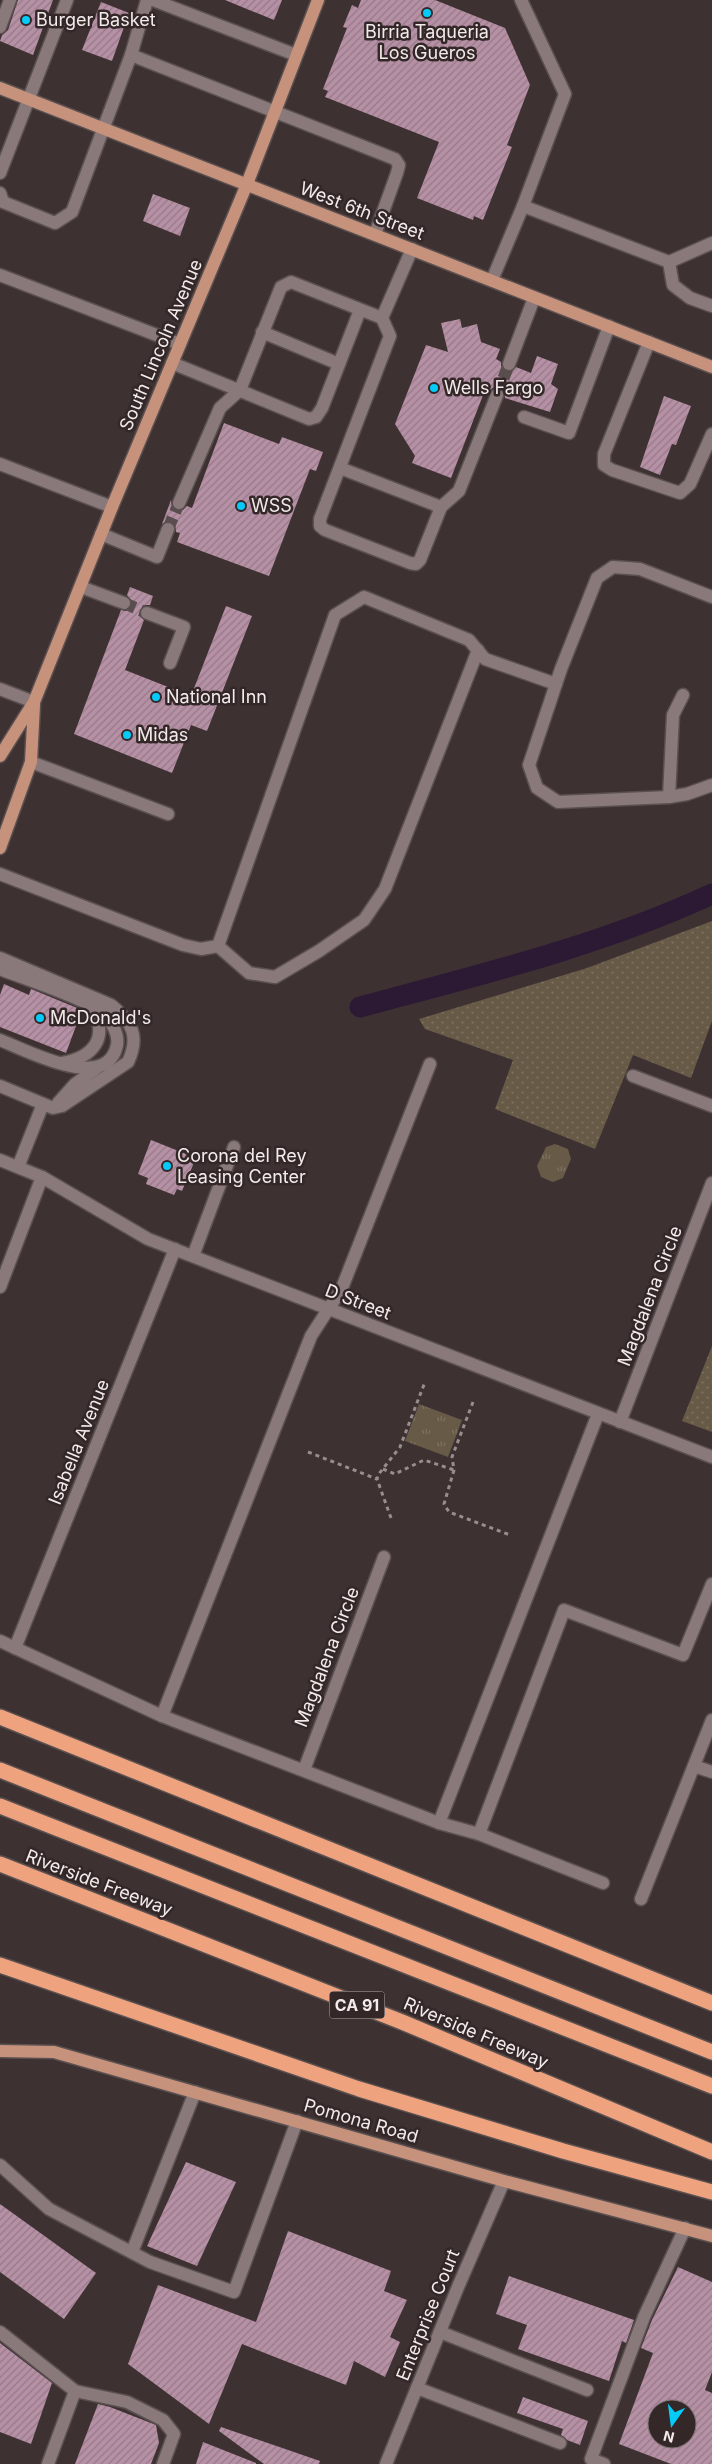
<svg xmlns="http://www.w3.org/2000/svg" width="712" height="2464" font-family="Inter,sans-serif">
<defs>
<pattern id="grass-dots" width="8" height="8" patternUnits="userSpaceOnUse" patternTransform="scale(1.25)"><rect width="8" height="8" fill="#675a47"/><path d="M2 2h.1M6 6h.1" fill="none" stroke="#7d7262" stroke-width="1.8" stroke-linecap="round"/></pattern>
<pattern id="park-tufts" width="24" height="20" patternUnits="userSpaceOnUse" patternTransform="scale(1.25)"><rect width="24" height="20" fill="#675a47"/><path d="M3 7l-1-3M5 7V3M7 7l1-3M15 17l-1-3M17 17v-4M19 17l1-3" fill="none" stroke="#7d7262"/></pattern>
<pattern id="building-hatch" width="6" height="6" patternUnits="userSpaceOnUse" patternTransform="scale(1.25)"><rect width="6" height="6" fill="#b690a5"/><path d="M-1 1l2-2M0 6l6-6M5 7l2-2" fill="none" stroke="#957a88"/></pattern>
</defs>
<rect width="100%" height="100%" fill="#3e3132"/>
<g fill="url(#grass-dots)">
<path d="M 712,921 L 712,1021 L 691,1078 L 633,1055 L 595,1149 L 495,1109 L 513,1060 L 425,1029 L 419,1019 L 587,968 Z"/>
<path d="M 712,1346 L 712,1432 L 682,1421 Z"/>
</g>
<g fill="url(#park-tufts)">
<path d="M 555,1144 L 568,1149 L 571,1159 L 563,1178 L 553,1182 L 541,1177 L 537,1166 L 546,1147 Z"/>
<path d="M 419,1404 L 462,1420 L 448,1457 L 405,1441 Z"/>
</g>
<g fill="none" stroke-linecap="round" stroke-linejoin="round">
<path stroke="#2c1a34" stroke-width="21" d="M 360,1007 C 479,975 600,946 712,894"/>
</g>
<g fill="url(#building-hatch)" fill-rule="evenodd">
<path d="M 18,0 L 53,0 L 33,55 L 0,41 L 2,35 L 8,30 Z"/>
<path d="M 225,0 L 282,0 L 274,20 Z"/>
<path d="M 361,0 L 435,0 L 505,28 L 530,85 L 507,145 L 512,147 L 483,220 L 474,216 L 473,220 L 417,198 L 439,142 L 325,97 L 328,91 L 323,89 L 347,28 L 343,27 L 352,5 L 358,8 Z"/>
<path d="M 101,2 L 129,13 L 112,61 L 82,50 Z"/>
<path d="M 153,194 L 190,208 L 180,236 L 143,221 Z"/>
<path d="M 460,319 L 462,328 L 477,324 L 481,342 L 500,349 L 496,359 L 501,362 L 501,366 L 506,371 L 511,372 L 516,367 L 531,373 L 537,356 L 558,364 L 551,384 L 558,389 L 550,412 L 505,398 L 504,390 L 500,387 L 492,388 L 490,392 L 485,390 L 451,478 L 412,463 L 415,456 L 395,424 L 426,345 L 448,352 L 441,323 Z"/>
<path d="M 664,396 L 691,406 L 676,445 L 672,444 L 660,475 L 640,467 Z"/>
<path d="M 224,423 L 279,444 L 282,437 L 323,452 L 316,471 L 310,469 L 269,576 L 177,542 L 180,533 L 176,532 L 175,524 L 167,521 L 162,524 L 171,500 L 172,507 L 176,511 L 183,510 L 187,506 L 192,508 Z"/>
<path d="M 130,587 L 153,596 L 150,605 L 145,605 L 140,610 L 139,615 L 144,620 L 125,670 L 191,696 L 226,606 L 252,616 L 207,731 L 191,725 L 172,773 L 74,734 L 121,610 L 126,611 L 131,606 L 132,601 L 127,595 Z"/>
<path d="M 4,984 L 29,995 L 31,989 L 82,1010 L 66,1053 L 0,1027 L 0,995 Z"/>
<path d="M 151,1140 L 196,1158 L 182,1191 L 177,1189 L 174,1195 L 146,1184 L 148,1178 L 138,1174 Z"/>
<path d="M 186,2162 L 236,2182 L 197,2266 L 147,2246 Z"/>
<path d="M 0,2204 L 96,2273 L 64,2319 L 0,2272 Z"/>
<path d="M 288,2231 L 391,2271 L 384,2291 L 407,2300 L 390,2337 L 400,2342 L 385,2377 L 354,2361 L 346,2385 L 242,2344 L 209,2424 L 128,2364 L 158,2285 L 256,2322 Z"/>
<path d="M 678,2267 L 712,2282 L 712,2372 L 705,2390 L 712,2393 L 712,2464 L 671,2464 L 619,2444 L 653,2353 L 641,2348 L 652,2320 ZM 657,2409 L 687,2409 L 687,2439 L 657,2439 Z"/>
<path d="M 509,2276 L 634,2320 L 626,2343 L 622,2341 L 609,2381 L 518,2349 L 527,2325 L 496,2314 Z"/>
<path d="M 0,2343 L 52,2383 L 31,2444 L 0,2432 Z"/>
<path d="M 523,2397 L 588,2421 L 580,2445 L 567,2440 L 561,2435 L 563,2429 L 517,2413 Z"/>
<path d="M 98,2404 L 110,2407 L 156,2425 L 159,2443 L 151,2464 L 75,2464 Z"/>
<path d="M 221,2427 L 320,2461 L 319,2464 L 264,2464 L 219,2431 Z"/>
<path d="M 203,2442 L 256,2463 L 256,2464 L 196,2464 Z"/>
</g>
<g fill="none" stroke-linecap="round" stroke-linejoin="round">
<g stroke="#594d4e" stroke-width="12" stroke-dasharray="12 6" stroke-linecap="butt">
<path d="M 497,395 L 509,364"/>
<path d="M 168,529 L 179,503"/>
<path d="M 124,603 L 147,613"/>
</g>
<defs>
<g id="minor">
<path d="M 153,0 L 296,55"/>
<path d="M 521,0 L 565,94 L 523,206"/>
<path d="M 0,27 L 10,0"/>
<path d="M 131,55 L 395,159 L 399,165 L 397,173 L 375,234"/>
<path d="M 0,173 L 67,0"/>
<path d="M 0,193 L 3,202 L 55,223 L 72,212 L 131,55 L 147,0"/>
<path d="M 669,262 L 673,285 L 690,298 L 712,306"/>
<path d="M 0,275 L 180,344"/>
<path d="M 492,280 L 523,206 L 669,262 L 712,243"/>
<path d="M 382,318 L 412,249"/>
<path d="M 262,332 L 339,364"/>
<path d="M 649,342 L 604,454 L 604,465 L 612,470 L 680,493 L 690,484 L 712,434"/>
<path d="M 172,363 L 309,419 L 316,417 L 322,408 L 360,310"/>
<path d="M 509,364 L 534,298"/>
<path d="M 524,417 L 569,433 L 609,326"/>
<path d="M 0,464 L 112,507"/>
<path d="M 340,468 L 441,507"/>
<path d="M 179,503 L 220,408 L 240,390 L 281,287 L 291,282 L 382,318 L 390,336 L 320,519 L 320,526 L 325,530 L 410,563 L 416,564 L 420,560 L 441,507 L 459,491 L 497,395"/>
<path d="M 101,534 L 157,557 L 168,529"/>
<path d="M 81,587 L 124,603"/>
<path d="M 712,597 L 640,569 L 613,567 L 597,578 L 561,669 L 529,765 L 537,788 L 558,802 L 669,797 L 687,794 L 712,785"/>
<path d="M 147,613 L 184,627 L 170,663"/>
<path d="M 0,689 L 34,702"/>
<path d="M 31,762 L 168,814"/>
<path d="M 669,797 L 673,715 L 683,695"/>
<path d="M 0,874 L 183,945 L 201,949 L 218,946 L 335,615 L 364,597 L 469,640 L 485,659 L 556,684"/>
<path d="M 218,946 L 249,973 L 275,977 L 319,951 L 364,920 L 385,889 L 478,650"/>
<path d="M 0,958 L 111,1005 C 132,1022 140,1036 128,1062 L 62,1106 L 53,1108 L 0,1086"/>
<path d="M 0,969 C 25,979 88,999 105,1015 C 112,1022 119,1035 117,1045 C 107,1094 26,1050 0,1040"/>
<path d="M 62,1063 C 94,1057 110,1037 91,1007"/>
<path d="M 633,1076 L 712,1106"/>
<path d="M 58,1103 L 75,1084 L 97,1068"/>
<path d="M 0,1160 L 42,1177 L 148,1239 L 712,1457"/>
<path d="M 18,1167 L 43,1104"/>
<path d="M 193,1256 L 234,1147"/>
<path d="M 0,1287 L 42,1177"/>
<path d="M 620,1422 L 712,1183"/>
<path d="M 0,1641 L 162,1716 L 439,1823 L 479,1834 L 603,1883"/>
<path d="M 15,1648 L 175,1249"/>
<path d="M 162,1716 L 311,1336 L 342,1288 L 430,1064"/>
<path d="M 694,1766 L 712,1772"/>
<path d="M 304,1770 L 384,1557"/>
<path d="M 439,1823 L 598,1414"/>
<path d="M 479,1834 L 564,1610 L 683,1655 L 712,1584"/>
<path d="M 641,1899 L 712,1720"/>
<path d="M 0,2165 L 49,2209 L 150,2262 L 234,2292 L 297,2121"/>
<path d="M 132,2252 L 195,2092"/>
<path d="M 0,2332 L 75,2391 L 127,2402 L 163,2420 L 174,2434 L 163,2464"/>
<path d="M 440,2332 L 587,2390"/>
<path d="M 417,2388 L 560,2443"/>
<path d="M 48,2464 L 75,2391"/>
<path d="M 386,2464 L 458,2287 L 504,2181"/>
<path d="M 604,2464 L 591,2459 L 644,2317 L 685,2228"/>
</g>
<g id="major">
<path d="M 0,88 L 712,367"/>
<path d="M 0,756 L 34,702 L 112,507 L 247,184 L 318,0"/>
<path d="M 0,848 L 31,762 L 34,705"/>
<path d="M 0,2051 L 54,2052 L 504,2181 L 712,2236"/>
</g>
<g id="highway">
<path d="M 0,1717 L 712,2003"/>
<path d="M 0,1770 L 712,2052"/>
<path d="M 0,1806 L 712,2086"/>
<path d="M 0,1864 L 402,2022 L 712,2152"/>
<path d="M 0,1965 L 359,2089 L 563,2151 L 712,2192"/>
</g>
</defs>
<use href="#minor" stroke="#5b5050" stroke-width="15"/>
<use href="#major" stroke="#5b5050" stroke-width="15"/>
<use href="#highway" stroke="#5b5050" stroke-width="18"/>
<g stroke="#988e8e" stroke-width="3" stroke-dasharray="4 4" stroke-linecap="butt">
<path d="M 473,1402 L 452,1457 L 454,1470 L 444,1504 L 449,1512 L 510,1535"/>
<path d="M 308,1452 L 377,1479"/>
<path d="M 383,1469 L 395,1474 L 424,1460 L 454,1470"/>
<path d="M 391,1518 L 377,1479 L 378,1475 L 400,1447 L 425,1382"/>
</g>
<use href="#minor" stroke="#89797a" stroke-width="12"/>
<use href="#major" stroke="#c6927c" stroke-width="12"/>
<use href="#highway" stroke="#efa27e" stroke-width="15"/>
</g>
<g fill="#06cbf9" stroke="#342728" stroke-width="2">
<circle cx="427" cy="13" r="5"/>
<circle cx="26" cy="20" r="5"/>
<circle cx="434" cy="388" r="5"/>
<circle cx="241" cy="506" r="5"/>
<circle cx="156" cy="697" r="5"/>
<circle cx="127" cy="735" r="5"/>
<circle cx="40" cy="1018" r="5"/>
<circle cx="167" cy="1166" r="5"/>
</g>
<g text-anchor="middle" stroke-width="5" stroke-linejoin="round" paint-order="stroke">
<rect fill="#342728" stroke="#bab0b0" stroke-width="1" x="329.5" y="1991.5" width="55" height="27" rx="4"/>
<g font-size="16" font-weight="bold" fill="#f3ebeb">
<text x="357" y="2011">CA 91</text>
</g>
<g font-size="18" fill="#f3ebeb" stroke="#342728" text-anchor="start">
<text x="36" y="26">Burger Basket</text>
<text x="427" y="38" text-anchor="middle">Birria Taqueria<tspan x="427" dy="21">Los Gueros</tspan></text>
<text x="444" y="394">Wells Fargo</text>
<text x="251" y="512">WSS</text>
<text x="166" y="703">National Inn</text>
<text x="137" y="741">Midas</text>
<text x="50" y="1024">McDonald's</text>
<text x="177" y="1162">Corona del Rey<tspan x="177" dy="21">Leasing Center</tspan></text>
</g>
<g font-size="18" fill="#f3ebeb" stroke="#342728">
<text transform="translate(362 211) rotate(21)" y="6">West 6th Street</text>
<text transform="translate(161 345) rotate(-67)" y="6">South Lincoln Avenue</text>
<text transform="translate(650 1296) rotate(-69)" y="6">Magdalena Circle</text>
<text transform="translate(358 1302) rotate(21)" y="6">D Street</text>
<text transform="translate(79 1442) rotate(-68)" y="6">Isabella Avenue</text>
<text transform="translate(327 1657) rotate(-69)" y="6">Magdalena Circle</text>
<text transform="translate(99 1883) rotate(21)" y="6">Riverside Freeway</text>
<text transform="translate(476 2033) rotate(23)" y="6">Riverside Freeway</text>
<text transform="translate(361 2121) rotate(16)" y="6">Pomona Road</text>
<text transform="translate(428 2315) rotate(-68)" y="6">Enterprise Court</text>
</g>
</g>
<g transform="translate(672 2424) rotate(194)"><circle r="24" fill="#342728" stroke="#807576"/>
<path d="M0-4L9 19L0 12L-9 19Z" fill="#06cbf9"/>
<text y="-8" font-size="14" font-weight="bold" text-anchor="middle" fill="#f3ebeb">N</text>
</g>
</svg>
